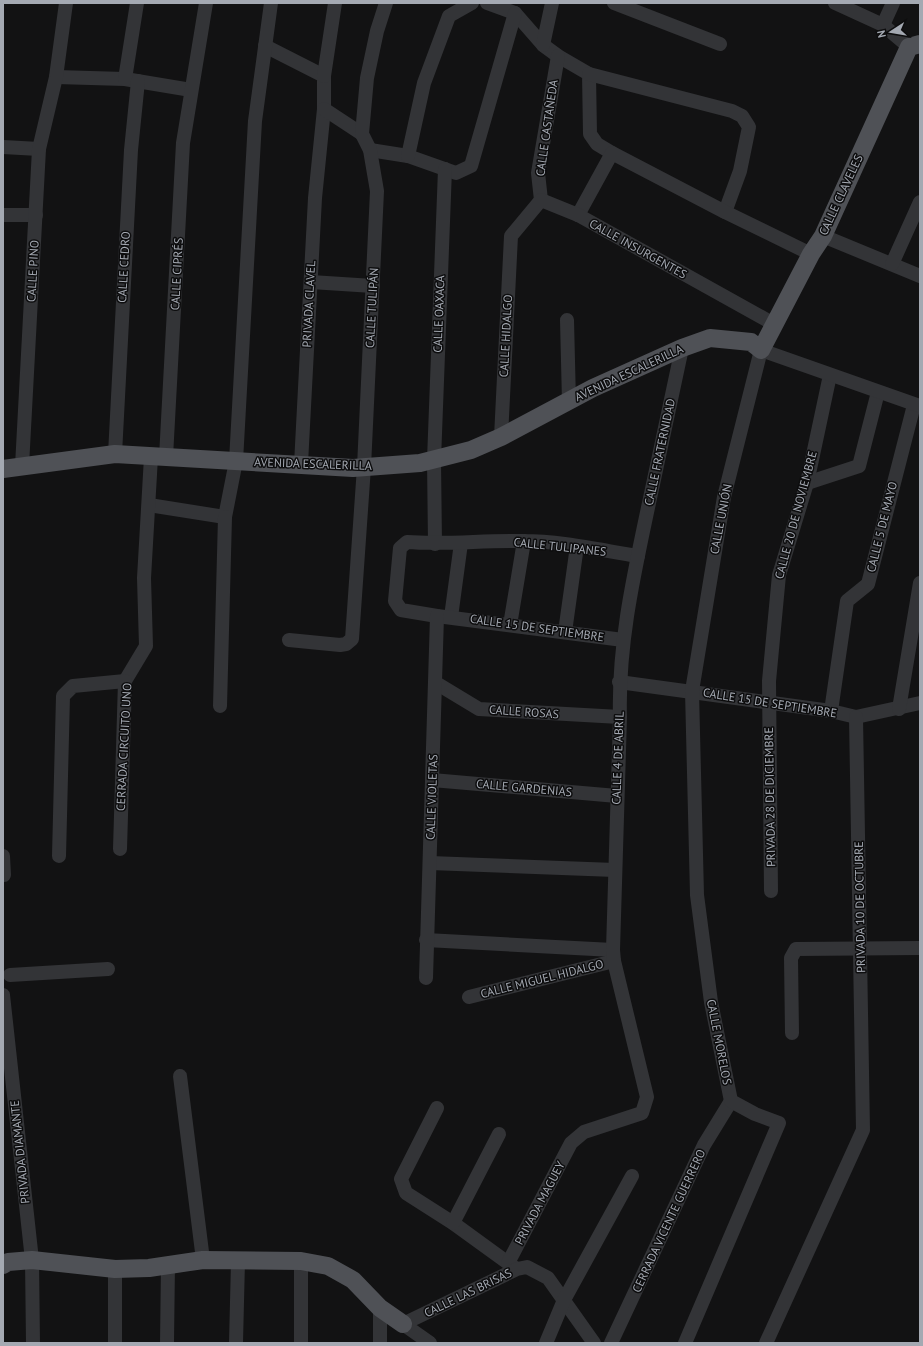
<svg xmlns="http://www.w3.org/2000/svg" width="923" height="1346" font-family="'PT Sans',sans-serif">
<rect width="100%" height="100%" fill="#121213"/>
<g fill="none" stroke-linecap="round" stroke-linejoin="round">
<g stroke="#333437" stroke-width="14">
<path d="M 487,3 L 515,13 L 543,45 L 558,56 L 589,74 L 590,134 L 597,144 L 612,153"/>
<path d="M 614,3 L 720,44"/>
<path d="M 835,3 L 883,25 L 909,47"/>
<path d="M 883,25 L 893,3"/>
<path d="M 543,45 L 552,3"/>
<path d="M 265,46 L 324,76 L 324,109 L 315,198 L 301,464"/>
<path d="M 589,74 L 732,111 L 742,116 L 749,127 L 740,171 L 725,212"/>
<path d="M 324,76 L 335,3"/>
<path d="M 56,77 L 125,79 L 191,90"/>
<path d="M 125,79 L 137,3"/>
<path d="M 324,109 L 362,134"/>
<path d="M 3,147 L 39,149"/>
<path d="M 370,150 L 408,156 L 456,173 L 471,166 L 515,13"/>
<path d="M 408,156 L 424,83 L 449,16 L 472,3"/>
<path d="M 541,200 L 538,173 L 558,56"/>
<path d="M 3,215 L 36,215"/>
<path d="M 578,215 L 612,153 L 725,212 L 811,254"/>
<path d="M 823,236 L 920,276"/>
<path d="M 892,264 L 920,202"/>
<path d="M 311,282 L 373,286"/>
<path d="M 567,320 L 569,402"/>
<path d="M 501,437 L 511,236 L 541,200 L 578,215 L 774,324"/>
<path d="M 115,454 L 131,150 L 138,81"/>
<path d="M 166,457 L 183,143 L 206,3"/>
<path d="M 22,466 L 39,149 L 56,77 L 66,3"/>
<path d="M 807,483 L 859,466 L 878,392"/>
<path d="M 149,505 L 225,517 L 236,461 L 255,121 L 271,3"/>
<path d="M 435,544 L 434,460 L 445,169"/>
<path d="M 451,617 L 461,543"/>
<path d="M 510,625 L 524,541"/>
<path d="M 565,632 L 577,546"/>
<path d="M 289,640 L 340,645 L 346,644 L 352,639 L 364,467 L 377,191 L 370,150 L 362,134 L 367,78 L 377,31 L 386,3"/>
<path d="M 623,640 L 437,616 L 401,610 L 395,601 L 400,548 L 407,542 C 446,545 484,540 523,541 C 561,541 600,550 638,556"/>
<path d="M 619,682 L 831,711 L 856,717 L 920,703"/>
<path d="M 436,683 L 479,709 L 620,717"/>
<path d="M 220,706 L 225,517"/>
<path d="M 899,709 L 920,583"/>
<path d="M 831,711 L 847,601 L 868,584 L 914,405"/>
<path d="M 432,780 L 617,796"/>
<path d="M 120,849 L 125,681 L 146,646 L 144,578 L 151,457"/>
<path d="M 3,856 L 4,875"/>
<path d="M 59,856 L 63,696 L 73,686 L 125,681"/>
<path d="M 430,863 L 615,870"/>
<path d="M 771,891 L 769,681 L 779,575 L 807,483 L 830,375"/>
<path d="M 426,940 L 613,950"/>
<path d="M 10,975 L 108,969"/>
<path d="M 426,978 L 437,616"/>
<path d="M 3,995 L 32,1260 L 33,1343"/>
<path d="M 469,997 L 614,961"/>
<path d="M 792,1033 L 791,958 L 796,949 L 920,948"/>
<path d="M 180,1076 L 203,1260"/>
<path d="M 437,1108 L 401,1179 L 406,1193 L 453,1223 L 515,1268"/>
<path d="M 453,1223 L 499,1134"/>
<path d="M 508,1263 L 571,1143 L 584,1132 L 642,1113 L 647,1097 L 614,961 L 613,950 L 620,717 C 618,649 632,583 646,517 C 658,460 670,404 682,348"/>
<path d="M 115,1343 L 115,1269"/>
<path d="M 167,1343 L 168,1264"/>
<path d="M 236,1343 L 238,1261"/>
<path d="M 301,1343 L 301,1261"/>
<path d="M 380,1343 L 380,1308"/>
<path d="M 430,1343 L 403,1324 L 517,1269 L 527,1267 L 548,1278 L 594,1343"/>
<path d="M 546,1343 L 564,1300 L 632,1176"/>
<path d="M 611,1343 L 704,1145 L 731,1101"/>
<path d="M 685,1343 L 779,1123 L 755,1114 L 731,1101 L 711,1002 L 697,895 L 692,691 L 724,497 L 761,350 L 920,406"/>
<path d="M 766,1343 L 863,1130 L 856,717"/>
</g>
<g stroke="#4f5156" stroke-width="18">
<path d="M 3,469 L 115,454 L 353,468 L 420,463 L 471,450 L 501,437 L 593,388 L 682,348 L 710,338 L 751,342 L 761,350 L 811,254 L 823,236 L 909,47 L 920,44"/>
<path d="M 3,1265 L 8,1262 L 32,1260 L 115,1269 L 149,1268 L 203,1260 L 301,1261 L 328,1266 L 353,1280 L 380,1308 L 403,1324"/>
</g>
</g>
<g text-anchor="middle" stroke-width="3" stroke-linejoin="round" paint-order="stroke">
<g font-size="12" fill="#a4a9b2" stroke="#0d0d0e">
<text transform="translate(547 128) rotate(-82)" y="4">CALLE CASTAÑEDA</text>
<text transform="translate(841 195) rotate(-65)" y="4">CALLE CLAVELES</text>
<text transform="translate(638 249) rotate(29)" y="4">CALLE INSURGENTES</text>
<text transform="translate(124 267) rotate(-87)" y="4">CALLE CEDRO</text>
<text transform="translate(33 271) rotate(-87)" y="4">CALLE PINO</text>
<text transform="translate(177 274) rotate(-87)" y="4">CALLE CIPRÉS</text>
<text transform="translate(309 304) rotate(-87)" y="4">PRIVADA CLAVEL</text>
<text transform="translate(372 308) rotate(-87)" y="4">CALLE TULIPÁN</text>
<text transform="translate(439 314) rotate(-88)" y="4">CALLE OAXACA</text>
<text transform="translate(506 336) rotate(-87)" y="4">CALLE HIDALGO</text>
<text transform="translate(629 373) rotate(-25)" y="4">AVENIDA ESCALERILLA</text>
<text transform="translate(660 452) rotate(-78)" y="4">CALLE FRATERNIDAD</text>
<text transform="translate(313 464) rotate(2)" y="4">AVENIDA ESCALERILLA</text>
<text transform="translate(796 515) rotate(-75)" y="4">CALLE 20 DE NOVIEMBRE</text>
<text transform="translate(721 519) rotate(-79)" y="4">CALLE UNIÓN</text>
<text transform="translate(882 527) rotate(-76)" y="4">CALLE 5 DE MAYO</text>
<text transform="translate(560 547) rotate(6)" y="4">CALLE TULIPANES</text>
<text transform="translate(537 628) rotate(8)" y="4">CALLE 15 DE SEPTIEMBRE</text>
<text transform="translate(770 703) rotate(9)" y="4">CALLE 15 DE SEPTIEMBRE</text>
<text transform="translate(524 712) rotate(4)" y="4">CALLE ROSAS</text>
<text transform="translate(124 747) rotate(-87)" y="4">CERRADA CIRCUITO UNO</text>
<text transform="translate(618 758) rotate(-88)" y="4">CALLE 4 DE ABRIL</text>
<text transform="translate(524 788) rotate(5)" y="4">CALLE GARDENIAS</text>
<text transform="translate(432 797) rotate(-88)" y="4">CALLE VIOLETAS</text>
<text transform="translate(770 797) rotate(-91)" y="4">PRIVADA 28 DE DICIEMBRE</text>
<text transform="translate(860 907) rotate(-91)" y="4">PRIVADA 10 DE OCTUBRE</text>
<text transform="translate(542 979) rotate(-14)" y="4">CALLE MIGUEL HIDALGO</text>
<text transform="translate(719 1042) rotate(79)" y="4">CALLE MORELOS</text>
<text transform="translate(20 1152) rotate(-96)" y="4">PRIVADA DIAMANTE</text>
<text transform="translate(540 1203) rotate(-62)" y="4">PRIVADA MAGUEY</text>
<text transform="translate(669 1221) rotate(-65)" y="4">CERRADA VICENTE GUERRERO</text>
<text transform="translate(468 1293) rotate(-26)" y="4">CALLE LAS BRISAS</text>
</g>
</g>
<rect width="923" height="1346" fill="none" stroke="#a4a9b2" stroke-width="8"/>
<g transform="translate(891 32) rotate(258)" stroke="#0d0d0e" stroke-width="3" paint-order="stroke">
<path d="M0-3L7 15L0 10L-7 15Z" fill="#a4a9b2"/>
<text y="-6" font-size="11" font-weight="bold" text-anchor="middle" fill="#a4a9b2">N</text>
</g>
</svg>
